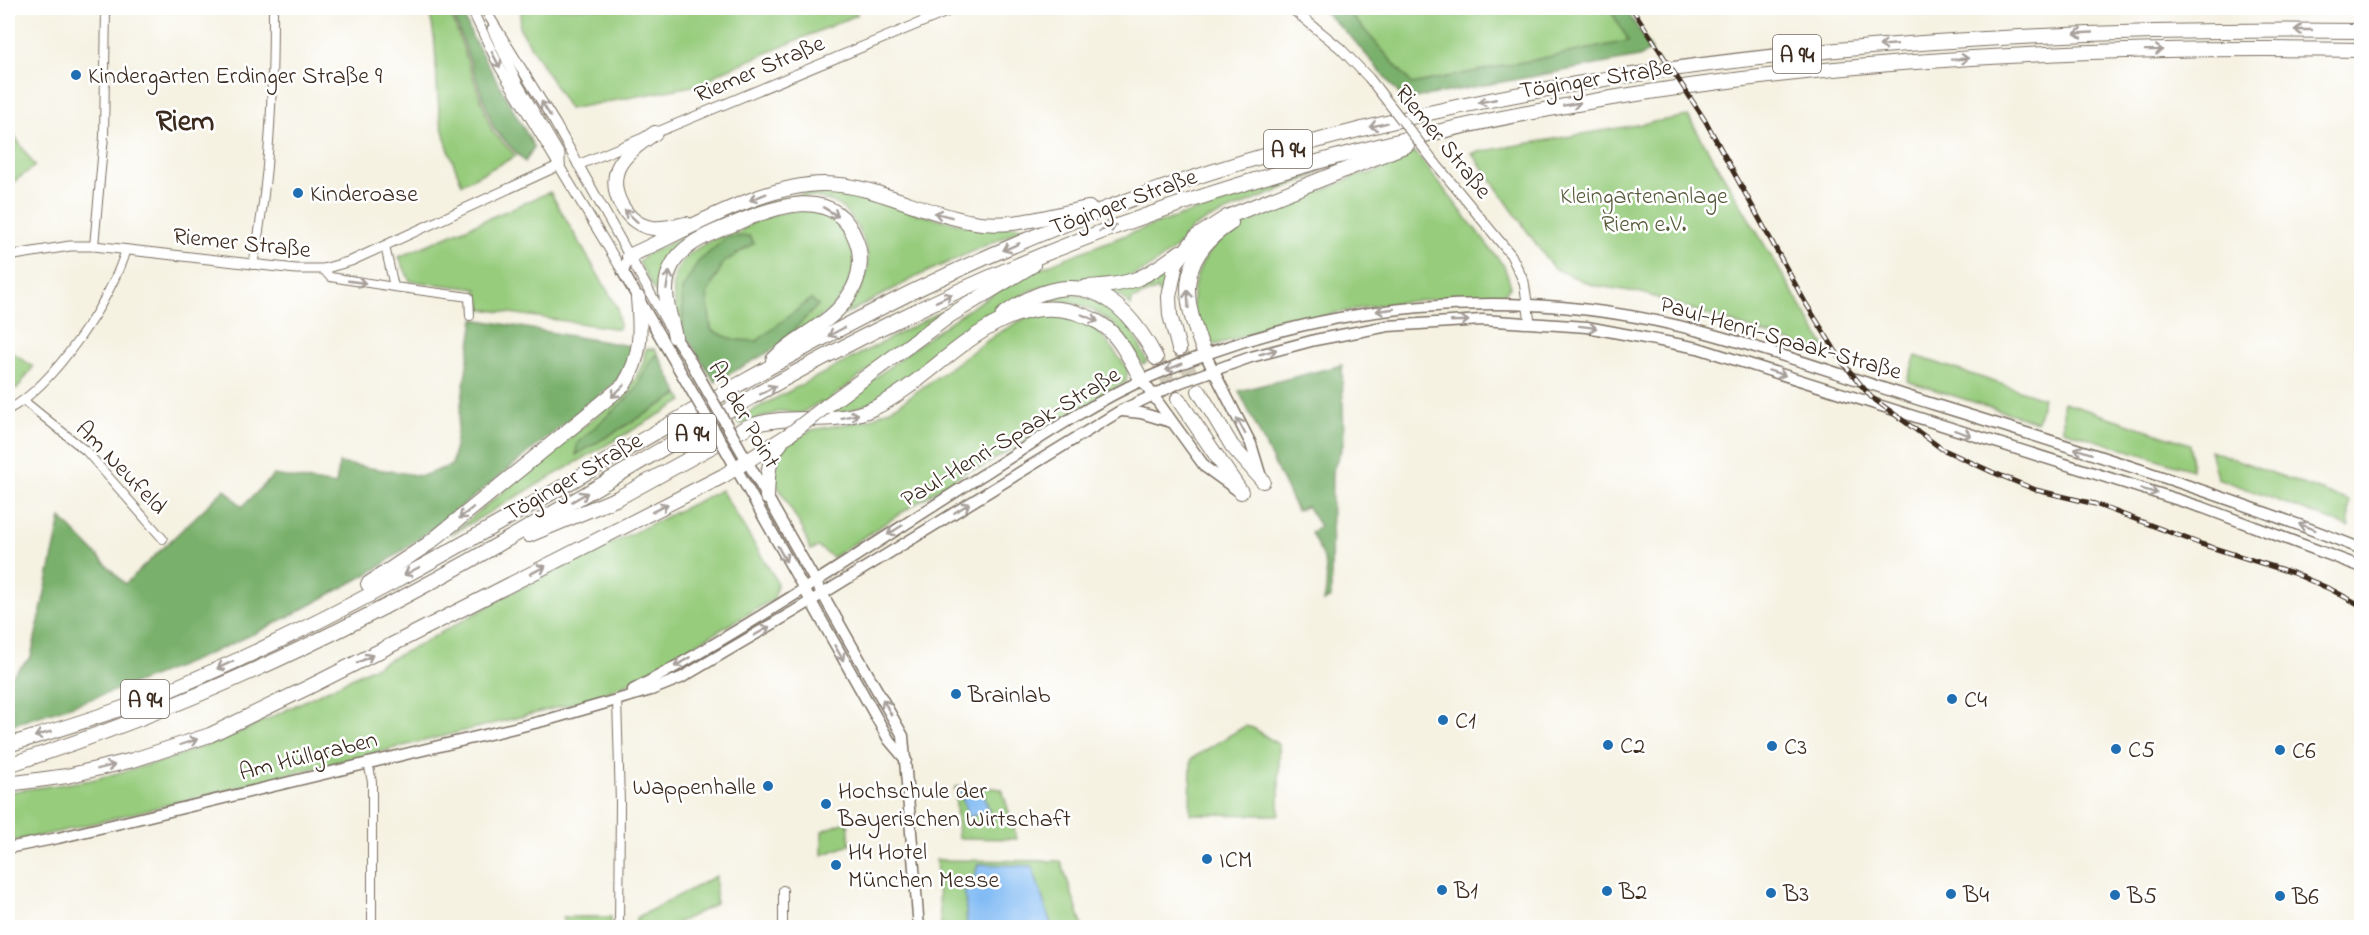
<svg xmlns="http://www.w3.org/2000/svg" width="2369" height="935" font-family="'Indie Flower',sans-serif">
<rect width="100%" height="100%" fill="#fff"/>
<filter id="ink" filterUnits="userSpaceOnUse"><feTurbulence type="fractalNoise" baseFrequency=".0167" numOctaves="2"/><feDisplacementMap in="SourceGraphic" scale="12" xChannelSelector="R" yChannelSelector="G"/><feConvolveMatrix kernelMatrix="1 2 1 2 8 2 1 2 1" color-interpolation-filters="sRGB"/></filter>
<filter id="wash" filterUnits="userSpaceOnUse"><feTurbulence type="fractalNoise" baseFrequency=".008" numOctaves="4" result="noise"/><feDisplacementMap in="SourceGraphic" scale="24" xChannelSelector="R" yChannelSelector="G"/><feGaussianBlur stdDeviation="1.35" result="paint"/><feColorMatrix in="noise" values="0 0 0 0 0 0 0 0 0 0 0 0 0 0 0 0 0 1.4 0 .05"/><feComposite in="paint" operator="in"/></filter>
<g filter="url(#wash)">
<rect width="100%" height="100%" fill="#f5f2e2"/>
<g fill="#97cc7d" stroke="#697b4e" stroke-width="1.5">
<path d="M 428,8 L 449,8 L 492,131 L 516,156 L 462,184 C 452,160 442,135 439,109 C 435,75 438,40 428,8 Z"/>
<path d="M 522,8 L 856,8 L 857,15 L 719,73 L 703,84 L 569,109 L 519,27 Z"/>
<path d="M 1345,8 L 1609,8 L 1630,41 L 1412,84 Z"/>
<path d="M 8,113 L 11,131 L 35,166 L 8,186 Z"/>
<path d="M 1688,116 L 1830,355 L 1642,293 L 1592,285 L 1553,268 L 1472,153 Z"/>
<path d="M 1415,152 L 1504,266 L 1511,286 L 1503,295 L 1489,298 C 1395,295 1304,318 1215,345 C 1175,314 1195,255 1230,231 L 1356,176 L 1376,172 Z"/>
<path d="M 1323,172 L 1205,221 L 1191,229 L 1177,247 L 1146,270 L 1126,278 L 1061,281 L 1030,291 L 1012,301 L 877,401 L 845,412 L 832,411 C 890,367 947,319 1010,284 C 1040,267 1071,256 1102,244 C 1174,216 1248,194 1323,172 Z"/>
<path d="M 833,190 L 870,197 L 918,214 L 961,224 L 1027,227 L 920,275 L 842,316 C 853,303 863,288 867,271 C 873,248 852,208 830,201 C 817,196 801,196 788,198 L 680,246 L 662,305 L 639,262 L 645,255 C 706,228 766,194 833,190 Z"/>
<path d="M 550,192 L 618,309 L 619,329 L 475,308 L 477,289 L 410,281 L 399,257 Z"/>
<path d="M 810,208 C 833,218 851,229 854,257 C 858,300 807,328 776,348 L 818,305 L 811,300 L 757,341 L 734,340 L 711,330 L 707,294 L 724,262 L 754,243 L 749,236 L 682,290 L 683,331 C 670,292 664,264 707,243 C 717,238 725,233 738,233 C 757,216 785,211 810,208 Z"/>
<path d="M 1170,266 L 1163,288 L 1163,300 L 1157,289 L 1132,300 L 1131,306 L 1120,296 L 1107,290 Z"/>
<path d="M 1066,293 C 1112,301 1130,318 1147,362 L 1142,364 C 1126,332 1101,308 1065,301 C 1054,300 1042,304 1032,301 Z"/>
<path d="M 963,300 L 823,404 L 820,402 L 800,414 L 782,411 L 739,425 L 736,419 Z"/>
<path d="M 1061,314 L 1095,327 L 1128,369 L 1126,382 L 980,468 L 968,470 L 833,557 L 818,547 L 810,550 L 803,530 L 777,485 L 775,473 L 779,454 L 786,444 L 811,430 L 868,420 L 898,405 L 997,334 L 1029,316 Z"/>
<path d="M 645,349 L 655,349 L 658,354 L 651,360 L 635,391 L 578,443 L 577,454 L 679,394 L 683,401 L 450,535 L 609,406 L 635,380 L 644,361 Z"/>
<path d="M 9,350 L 33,367 L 17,389 L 8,384 Z"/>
<path d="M 1916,356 L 2043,398 L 2037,422 L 1907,381 Z"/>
<path d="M 2063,402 L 2190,444 L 2192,470 L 2063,430 Z"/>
<path d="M 2210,450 L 2349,501 L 2349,527 L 2217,478 Z"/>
<path d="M 721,490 L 775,578 L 777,584 L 774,599 L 627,684 L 590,699 L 536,713 L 58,832 L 8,842 L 8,792 L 91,780 L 167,760 L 243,731 L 419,645 L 526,585 Z"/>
<path d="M 1245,726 L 1253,728 L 1279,745 L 1279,815 L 1190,814 L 1191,759 Z"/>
<path d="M 955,787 L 958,787 L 969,817 L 989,810 L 981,787 L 1002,789 L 1017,839 L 958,838 Z"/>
<path d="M 848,821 L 850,845 L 822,855 L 822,831 Z"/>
<path d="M 936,860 L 1061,861 L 1083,927 L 941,927 Z"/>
<path d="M 716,876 L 716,904 L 669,927 L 636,927 L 636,918 Z"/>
<rect x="563" y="917" width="48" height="10"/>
</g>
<g fill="#79b06c" stroke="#5a6d45" stroke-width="1.5">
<path d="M 451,8 L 461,8 L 472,36 L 534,147 L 525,162 L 494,129 Z"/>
<path d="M 1320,8 L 1345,8 L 1412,84 L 1629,41 L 1609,8 L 1625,8 L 1652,50 L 1639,57 L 1404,100 L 1352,38 Z"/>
<path d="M 749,236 L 754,243 L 724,262 L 707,294 L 711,330 L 734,340 L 757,341 L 811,299 L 818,305 L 776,348 L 715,382 L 683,331 L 682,290 L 698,262 L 727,237 Z"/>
<path d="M 474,319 L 636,347 L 629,363 L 615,383 C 538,444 463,509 382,565 C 365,576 345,586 327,596 C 226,653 118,692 8,726 L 8,679 L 31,657 L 61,518 L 125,584 L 225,489 L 242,507 L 274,475 L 336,485 L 339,463 L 422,476 L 452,465 Z"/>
<path d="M 658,354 L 679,394 L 576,455 L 577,443 L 635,391 L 651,360 Z"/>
<path d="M 1342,365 L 1344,442 L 1332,473 L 1331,597 L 1324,602 C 1330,570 1326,561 1311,533 L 1320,526 L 1307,506 L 1297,511 L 1239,391 Z"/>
</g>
<g fill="#83bcf4" stroke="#5f7389" stroke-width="1.5">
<path d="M 958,787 L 981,787 L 989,811 L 969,817 Z"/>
<path d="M 978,864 L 1032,866 L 1052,927 L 967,927 L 964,880 L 974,879 Z"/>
</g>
</g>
<g filter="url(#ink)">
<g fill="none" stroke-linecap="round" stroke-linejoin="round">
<g stroke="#d0cabb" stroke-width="14" stroke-dasharray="14 7" stroke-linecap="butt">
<path d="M 1179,349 L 1199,391"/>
<path d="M 1156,358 L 1178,399"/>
</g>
<defs>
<g id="minor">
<path d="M 94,246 L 104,136 L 106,8"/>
<path d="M 385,246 L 394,287 L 469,297 L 470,316"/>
<path d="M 253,265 C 270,179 273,95 273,8"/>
<path d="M 323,269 L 330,277 L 394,287"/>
<path d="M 24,401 L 86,451 L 163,539"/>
<path d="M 8,410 C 54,385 112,299 126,249"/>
<path d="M 617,699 L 620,803 L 619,928"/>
<path d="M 368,762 L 372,782 L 372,928"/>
<path d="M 783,928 L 783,890"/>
</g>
<g id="tertiary">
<path d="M 471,8 L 499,66 L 623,272"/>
<path d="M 484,8 L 555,123 L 668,325"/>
<path d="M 1291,8 L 1340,48 L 1369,78"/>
<path d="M 492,29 L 518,84 L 560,155 L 560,165"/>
<path d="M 1436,164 L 1511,255 L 1524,282 L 1530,322"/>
<path d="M 578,165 L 956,8"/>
<path d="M 8,256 L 70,246 L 94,246 L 296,269 L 323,269 L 351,261 L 560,165"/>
</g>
<g id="secondary">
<path d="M 629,256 L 623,272 L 676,364"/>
<path d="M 675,337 L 688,357"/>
<path d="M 1205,354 L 1251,444 L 1261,477"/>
<path d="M 1142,380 L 1205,467 L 1237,490"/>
<path d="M 1122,411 L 1141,413 L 1171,422"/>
<path d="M 738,445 L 903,736 L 919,928"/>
<path d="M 727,452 L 889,740 L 906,760"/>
<path d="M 633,690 C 748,628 858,554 968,484 C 1026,448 1083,407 1145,379 C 1319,300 1518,282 1703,332 C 1782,353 1858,381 1936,405 C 2079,449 2222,494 2362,549"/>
<path d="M 8,848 L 58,838 L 547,720 L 651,690 L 681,678 L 793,612 L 1120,411 L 1181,382 L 1251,357 L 1315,340 L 1388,326 L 1482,320 L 1587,327 L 1698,348 L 2204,508 L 2362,567"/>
</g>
<g id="motorway">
<path d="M 655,133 C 642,142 625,153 618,168 C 608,193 627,225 653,228 C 664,229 675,226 686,224"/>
<path d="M 629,256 C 685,231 763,184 824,184 C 873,184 920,212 968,221 C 1010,230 1049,215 1089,208"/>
<path d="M 1086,287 C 1132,285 1144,279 1180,252"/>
<path d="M 1003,315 C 1071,264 1120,289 1156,358"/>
<path d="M 675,337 C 671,318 662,295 668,275 C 676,246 708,234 734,224 C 773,207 835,183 856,240 C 863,257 860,277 851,292 C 833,325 797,334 773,360"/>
<path d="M 1179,349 L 1170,315 L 1169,297 L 1176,263 L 1196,237 L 1227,217 L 1407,145"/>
<path d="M 1205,354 C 1183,301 1174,260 1231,223"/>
<path d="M 1199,391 L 1232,446 L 1263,481"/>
<path d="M 1178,399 L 1241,492"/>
<path d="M 825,407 L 949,316 L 1033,265"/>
<path d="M 767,497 C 768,476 767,459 781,443"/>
<path d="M 529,535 L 618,498 L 749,426 C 790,412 834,427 874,408 C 936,379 996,290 1074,312 C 1089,317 1102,322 1113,334 C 1125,347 1133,365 1142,380"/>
<path d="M 368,584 L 428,544 L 624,385 C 642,356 641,331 638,298"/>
<path d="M 8,745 C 63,728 120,711 174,688 C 422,585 643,429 882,307 C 1336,74 1858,25 2362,31"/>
<path d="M 8,765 C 181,710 342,635 499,544 C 630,470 758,388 893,322 C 1348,97 1860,41 2362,50"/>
<path d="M 8,784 L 67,776 L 133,760 L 210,735 L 309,687 L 723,476 L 790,434"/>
</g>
</defs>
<use href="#minor" stroke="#7c7063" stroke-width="10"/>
<use href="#tertiary" stroke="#7c7063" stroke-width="11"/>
<use href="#secondary" stroke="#7c7063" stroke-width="13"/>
<use href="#motorway" stroke="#7c7063" stroke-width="16"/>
<use href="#minor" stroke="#fff" stroke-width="8"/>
<use href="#tertiary" stroke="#fff" stroke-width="9"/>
<use href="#secondary" stroke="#fff" stroke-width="10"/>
<use href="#motorway" stroke="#fff" stroke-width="14"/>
<defs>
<path id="rail" d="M 1632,8 L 1706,122 L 1805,302 L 1843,363 L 1871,397 L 1942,449 L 1992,472 L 2036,490 L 2095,504 L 2201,544 L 2293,573 L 2330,589 L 2362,606"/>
</defs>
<use href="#rail" stroke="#3b2a1e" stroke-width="5"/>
<use href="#rail" stroke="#fff" stroke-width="3" stroke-dasharray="9" stroke-linecap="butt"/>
<defs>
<path id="tertiary-bridge" d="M 1369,78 L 1436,164"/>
<g id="secondary-bridge">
<path d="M 688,357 L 738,445"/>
<path d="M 676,364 L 727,452"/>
</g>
<path id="motorway-bridge" d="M 790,434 L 825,407"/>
</defs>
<use href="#tertiary-bridge" stroke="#7c7063" stroke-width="11" stroke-linecap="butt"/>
<use href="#secondary-bridge" stroke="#7c7063" stroke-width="13" stroke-linecap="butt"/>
<use href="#motorway-bridge" stroke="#7c7063" stroke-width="16" stroke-linecap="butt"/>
<use href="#tertiary-bridge" stroke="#fff" stroke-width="9"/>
<use href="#secondary-bridge" stroke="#fff" stroke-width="10"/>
<use href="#motorway-bridge" stroke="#fff" stroke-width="14"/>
</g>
<defs><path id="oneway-shaft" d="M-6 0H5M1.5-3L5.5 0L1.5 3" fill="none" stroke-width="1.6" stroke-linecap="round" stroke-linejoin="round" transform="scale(1.5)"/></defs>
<g stroke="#a79f9a">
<use href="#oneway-shaft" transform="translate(2303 30) rotate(-180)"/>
<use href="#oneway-shaft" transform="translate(2083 33) rotate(177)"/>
<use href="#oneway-shaft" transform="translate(1888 45) rotate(175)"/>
<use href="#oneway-shaft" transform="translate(2154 50) rotate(-1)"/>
<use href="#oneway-shaft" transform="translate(1960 59) rotate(-4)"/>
<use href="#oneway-shaft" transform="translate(496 60) rotate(62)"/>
<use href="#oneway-shaft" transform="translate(1487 101) rotate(169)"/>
<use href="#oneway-shaft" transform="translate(1572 104) rotate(-10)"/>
<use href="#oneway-shaft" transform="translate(546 109) rotate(-121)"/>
<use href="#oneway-shaft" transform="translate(1378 125) rotate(166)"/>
<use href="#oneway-shaft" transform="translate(758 197) rotate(158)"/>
<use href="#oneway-shaft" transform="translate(831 212) rotate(31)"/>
<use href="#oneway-shaft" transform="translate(943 215) rotate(-166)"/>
<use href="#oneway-shaft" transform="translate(631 216) rotate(-137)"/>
<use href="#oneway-shaft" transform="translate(1108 228) rotate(-21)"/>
<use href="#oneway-shaft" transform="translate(1011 247) rotate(156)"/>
<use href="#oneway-shaft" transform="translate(668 280) rotate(-80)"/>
<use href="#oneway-shaft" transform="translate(357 282) rotate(8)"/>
<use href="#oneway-shaft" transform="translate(944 298) rotate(-25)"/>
<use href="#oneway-shaft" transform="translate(1188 299) rotate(-93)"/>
<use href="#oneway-shaft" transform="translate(1385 310) rotate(172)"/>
<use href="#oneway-shaft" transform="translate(1090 318) rotate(23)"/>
<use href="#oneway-shaft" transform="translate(1460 321) rotate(-2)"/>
<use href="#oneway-shaft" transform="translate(1588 327) rotate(7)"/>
<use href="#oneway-shaft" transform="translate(836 332) rotate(152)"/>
<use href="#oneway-shaft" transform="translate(1268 352) rotate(-16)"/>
<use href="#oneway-shaft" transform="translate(1174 367) rotate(158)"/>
<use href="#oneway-shaft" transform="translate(1777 373) rotate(17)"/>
<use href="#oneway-shaft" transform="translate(768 390) rotate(-29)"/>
<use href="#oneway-shaft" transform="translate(618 391) rotate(136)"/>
<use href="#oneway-shaft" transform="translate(850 416) rotate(-13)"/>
<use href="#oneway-shaft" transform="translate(1241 426) rotate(-118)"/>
<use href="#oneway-shaft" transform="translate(1963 433) rotate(18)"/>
<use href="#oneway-shaft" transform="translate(2083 451) rotate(-162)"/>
<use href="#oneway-shaft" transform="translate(2149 491) rotate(17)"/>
<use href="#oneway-shaft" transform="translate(580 497) rotate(-30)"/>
<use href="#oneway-shaft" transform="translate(660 508) rotate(-27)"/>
<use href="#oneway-shaft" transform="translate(962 508) rotate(-32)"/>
<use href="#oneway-shaft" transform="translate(466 513) rotate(141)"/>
<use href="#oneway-shaft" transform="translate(2307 527) rotate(-159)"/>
<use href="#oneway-shaft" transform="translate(895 530) rotate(148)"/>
<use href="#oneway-shaft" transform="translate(782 554) rotate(61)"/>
<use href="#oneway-shaft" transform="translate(538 570) rotate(-27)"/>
<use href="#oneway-shaft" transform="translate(412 571) rotate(152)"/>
<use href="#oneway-shaft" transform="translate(762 631) rotate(-30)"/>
<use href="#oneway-shaft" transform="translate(839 653) rotate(60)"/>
<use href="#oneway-shaft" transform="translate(365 659) rotate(-27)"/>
<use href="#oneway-shaft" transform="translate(682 662) rotate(149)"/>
<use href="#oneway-shaft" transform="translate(225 665) rotate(155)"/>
<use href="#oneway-shaft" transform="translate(887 707) rotate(-119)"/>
<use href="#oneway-shaft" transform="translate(43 734) rotate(163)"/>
<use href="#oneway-shaft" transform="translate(189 742) rotate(-18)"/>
<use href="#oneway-shaft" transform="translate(106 767) rotate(-14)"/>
</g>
</g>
<g fill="#1f6fb2" stroke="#fff" stroke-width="2">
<circle cx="76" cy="75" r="6"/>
<circle cx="298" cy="193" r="6"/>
<circle cx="956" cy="694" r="6"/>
<circle cx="1952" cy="699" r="6"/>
<circle cx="1443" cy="720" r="6"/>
<circle cx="1608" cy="745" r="6"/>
<circle cx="1772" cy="746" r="6"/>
<circle cx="2116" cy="749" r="6"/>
<circle cx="2280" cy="750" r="6"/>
<circle cx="768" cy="786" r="6"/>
<circle cx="826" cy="804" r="6"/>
<circle cx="1207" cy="859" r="6"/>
<circle cx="836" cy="865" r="6"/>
<circle cx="1442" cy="890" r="6"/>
<circle cx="1607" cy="891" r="6"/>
<circle cx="1771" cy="893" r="6"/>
<circle cx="1951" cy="894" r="6"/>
<circle cx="2115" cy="895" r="6"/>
<circle cx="2280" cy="896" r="6"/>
</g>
<g text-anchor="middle" stroke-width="5" stroke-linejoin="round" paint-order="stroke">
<g fill="#fff" stroke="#766a62" stroke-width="1.5">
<rect x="1773" y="35" width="48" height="38" rx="4.5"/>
<rect x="1264" y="130" width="48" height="38" rx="4.5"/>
<rect x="668" y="414" width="48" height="38" rx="4.5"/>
<rect x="121" y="680" width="48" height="38" rx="4.5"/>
</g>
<g font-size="22" font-weight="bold" fill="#3b2a1e">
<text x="1797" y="62">A 94</text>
<text x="1288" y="157">A 94</text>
<text x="692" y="441">A 94</text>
<text x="145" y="707">A 94</text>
</g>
<g font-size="24" fill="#3b2a1e" stroke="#fff">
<text transform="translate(759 68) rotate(-23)" y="8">Riemer Straße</text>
<text transform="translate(1596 78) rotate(-9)" y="8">Töginger Straße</text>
<text transform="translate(1444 141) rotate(51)" y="8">Riemer Straße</text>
<text transform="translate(1123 201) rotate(-20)" y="8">Töginger Straße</text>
<text transform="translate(242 242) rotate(6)" y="8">Riemer Straße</text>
<text transform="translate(1781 337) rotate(16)" y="8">Paul-Henri-Spaak-Straße</text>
<text transform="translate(745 414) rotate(60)" y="8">An der Point</text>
<text transform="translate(1010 436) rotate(-31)" y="8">Paul-Henri-Spaak-Straße</text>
<text transform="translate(122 467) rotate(46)" y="8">Am Neufeld</text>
<text transform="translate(573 476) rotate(-30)" y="8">Töginger Straße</text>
<text transform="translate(308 755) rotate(-14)" y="8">Am Hüllgraben</text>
</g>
<g font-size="24" fill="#3b2a1e" stroke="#fff" text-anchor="start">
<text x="88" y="83">Kindergarten Erdinger Straße 9</text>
<text x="310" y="201">Kinderoase</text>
<text x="968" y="702">Brainlab</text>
<text x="1964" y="707">C4</text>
<text x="1455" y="728">C1</text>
<text x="1620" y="753">C2</text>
<text x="1784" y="754">C3</text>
<text x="2128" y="757">C5</text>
<text x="2292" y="758">C6</text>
<text x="756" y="794" text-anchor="end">Wappenhalle</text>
<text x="838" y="798">Hochschule der<tspan x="838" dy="28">Bayerischen Wirtschaft</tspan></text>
<text x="848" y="859">H4 Hotel<tspan x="848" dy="28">München Messe</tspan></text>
<text x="1219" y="867">ICM</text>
<text x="1454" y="898">B1</text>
<text x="1619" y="899">B2</text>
<text x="1783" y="901">B3</text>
<text x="1963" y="902">B4</text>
<text x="2127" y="903">B5</text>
<text x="2292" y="904">B6</text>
</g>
<g font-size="24" fill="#575b3a" stroke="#fff">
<text x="1644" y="203">Kleingartenanlage<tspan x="1644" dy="28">Riem e.V.</tspan></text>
</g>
<g font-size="30" font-weight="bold" fill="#3b2a1e" stroke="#fff">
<text x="185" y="130">Riem</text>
</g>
</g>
<rect width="2369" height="935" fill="none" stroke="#fff" stroke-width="30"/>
</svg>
